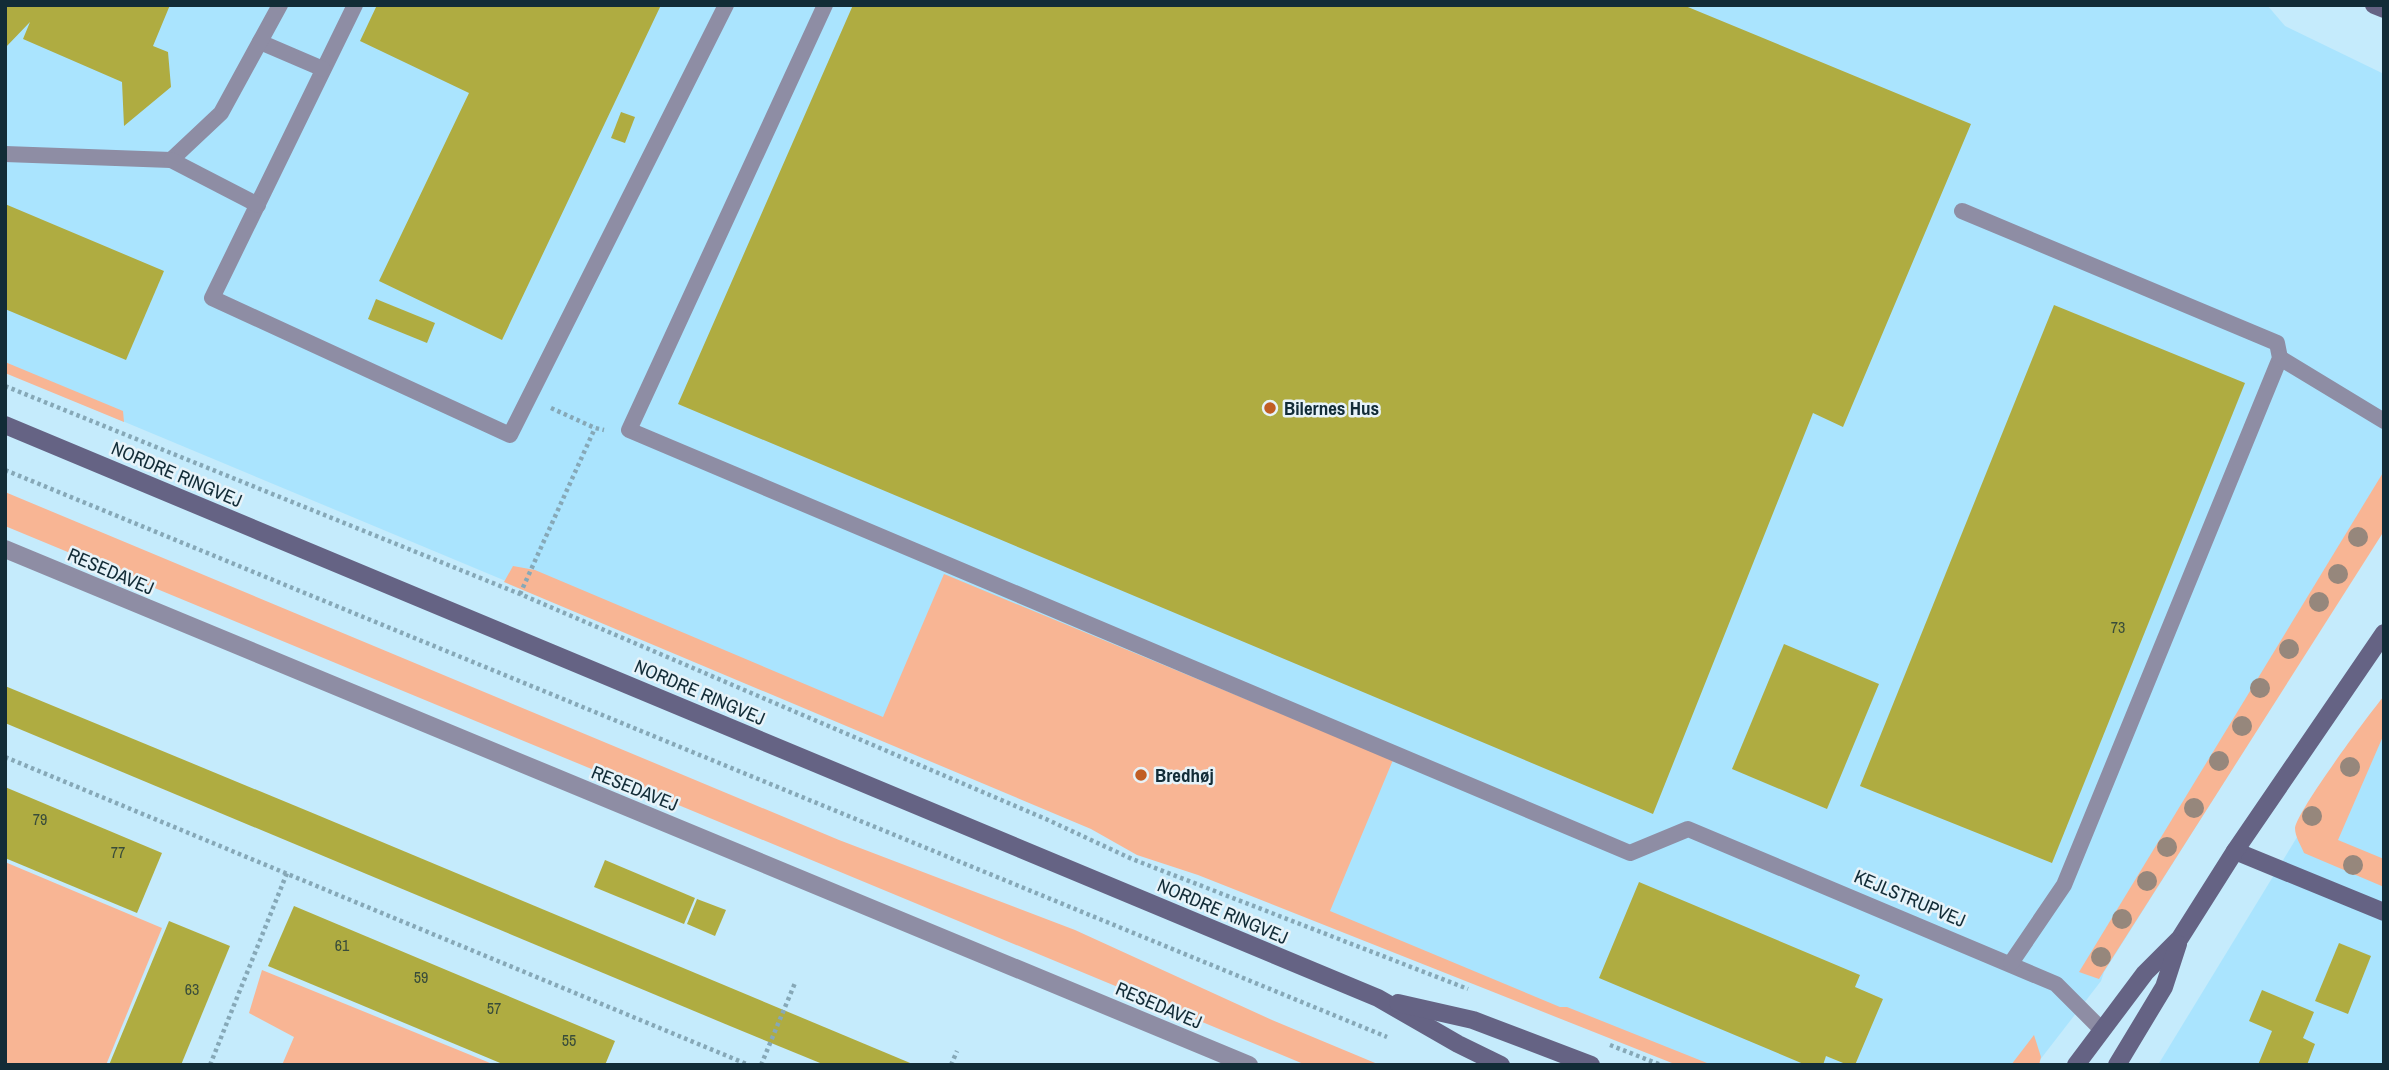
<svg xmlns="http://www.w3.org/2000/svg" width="2389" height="1070" font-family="'Archivo Narrow',sans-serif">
<rect width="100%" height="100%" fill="#c5ebfc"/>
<g fill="#aae4fe">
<path d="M 5,5 L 2267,5 L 2285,26 L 2384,74 L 2384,529 L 2104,972 L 2101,981 L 2036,1065 L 1683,1065 L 604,622 L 5,372 Z"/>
<path d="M 2384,714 L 2384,1065 L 2158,1065 L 2302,829 Z"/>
</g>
<g fill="#f8b594">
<path d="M 5,362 L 123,411 L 124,422 L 5,373 Z"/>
<path d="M 2384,471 L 2384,531 L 2099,979 L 2079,972 Z"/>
<path d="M 5,492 L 839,840 L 1075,930 L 1272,1020 L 1380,1065 L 1306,1065 L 5,526 Z"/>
<path d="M 513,566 L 535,570 L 883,717 L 944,574 L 1393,760 L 1330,911 L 1560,1007 L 1567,1007 L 1712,1065 L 1677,1065 L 1198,875 L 1137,855 L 1091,829 L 504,582 Z"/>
<path d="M 2384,696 L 2384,734 L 2338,840 L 2384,859 L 2384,887 L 2304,853 C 2301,845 2295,837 2295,828 C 2297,811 2369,714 2384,696 Z"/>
<path d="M 5,862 L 162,928 L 106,1065 L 5,1065 Z"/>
<path d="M 262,970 L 495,1065 L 282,1065 L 294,1037 L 249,1013 Z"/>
<path d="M 2034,1035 L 2041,1057 L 2039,1065 L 2011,1065 Z"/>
</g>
<g fill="#afac41">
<path d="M 5,5 L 170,5 L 153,46 L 168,52 L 171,87 L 124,126 L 122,82 L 23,39 L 30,22 L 5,48 Z"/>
<path d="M 377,5 L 661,5 L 502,340 L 379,281 L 469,93 L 360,41 Z"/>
<path d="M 853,5 L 1683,5 L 1971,124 L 1843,427 L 1813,413 L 1653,814 L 678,404 Z"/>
<path d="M 621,112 L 635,117 L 625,143 L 611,138 Z"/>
<path d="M 5,204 L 164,271 L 126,360 L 5,309 Z"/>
<path d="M 376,299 L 435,323 L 427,343 L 368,319 Z"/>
<path d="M 2054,305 L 2245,383 L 2052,863 L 1860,786 Z"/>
<path d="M 1784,644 L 1879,684 L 1827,809 L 1732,769 Z"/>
<path d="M 5,686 L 315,814 L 915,1065 L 825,1065 L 730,1026 L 5,723 Z"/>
<path d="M 5,787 L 162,853 L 137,913 L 5,858 Z"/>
<path d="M 605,860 L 695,898 L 684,924 L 594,887 Z"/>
<path d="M 1639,882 L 1860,975 L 1855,987 L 1883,999 L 1855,1065 L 1848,1065 L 1826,1056 L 1823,1065 L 1806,1065 L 1599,978 Z"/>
<path d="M 697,899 L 726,910 L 715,936 L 687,924 Z"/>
<path d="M 294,906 L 615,1041 L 605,1065 L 505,1065 L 268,966 Z"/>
<path d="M 169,921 L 230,946 L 181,1065 L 109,1065 Z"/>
<path d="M 2339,943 L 2371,956 L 2348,1014 L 2315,1001 Z"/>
<path d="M 2262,990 L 2314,1012 L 2303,1038 L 2315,1044 L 2307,1065 L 2258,1065 L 2272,1031 L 2249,1021 Z"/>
</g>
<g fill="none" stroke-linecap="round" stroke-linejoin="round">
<g stroke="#86a8b7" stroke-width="4.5" stroke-dasharray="3.5 3.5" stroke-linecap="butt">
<path d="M 5,386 L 520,594 L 1048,820 L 1132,859 L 1468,989"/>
<path d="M 551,408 L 595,428 L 604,430"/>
<path d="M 5,470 L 1387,1037"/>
<path d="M 520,594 L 595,428"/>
<path d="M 5,757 L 749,1065"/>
<path d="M 1610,1045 L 1661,1065"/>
<path d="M 210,1065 L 287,873"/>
<path d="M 761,1065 L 795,983"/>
<path d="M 951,1065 L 957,1051"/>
</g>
<g stroke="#8e8da4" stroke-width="16">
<path d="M 355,5 L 212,298 L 510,435 L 726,5"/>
<path d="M 825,5 L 629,430 L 1630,853 L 1688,829 L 2056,984 L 2101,1029"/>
<path d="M 260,42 L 323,69"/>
<path d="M 5,154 L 171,160 L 221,113 L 280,5"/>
<path d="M 171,160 L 258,205"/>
<path d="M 1962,211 L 2277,343 L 2280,358 L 2064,885 L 2011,963"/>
<path d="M 2280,358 L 2384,421"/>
</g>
<path stroke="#8e8da4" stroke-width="18" d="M 5,549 L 1249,1065"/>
<g stroke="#656384" stroke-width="18">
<path d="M 2374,5 L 2384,9"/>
<path d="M 5,425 L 1378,998 L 1458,1044 L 1501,1065"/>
<path d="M 2235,851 L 2384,912"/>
<path d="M 1398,1003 L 1473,1020 L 1591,1065"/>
<path d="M 2076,1065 L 2145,973 L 2180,938 L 2235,851 L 2384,633"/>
<path d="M 2117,1065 L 2164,987 L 2178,944"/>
</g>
</g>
<g fill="#96877c">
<circle cx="2358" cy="537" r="10"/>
<circle cx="2338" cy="574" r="10"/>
<circle cx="2319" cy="602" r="10"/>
<circle cx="2289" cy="649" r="10"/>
<circle cx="2260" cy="688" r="10"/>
<circle cx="2242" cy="726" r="10"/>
<circle cx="2219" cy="761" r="10"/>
<circle cx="2350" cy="767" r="10"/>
<circle cx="2194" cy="808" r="10"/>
<circle cx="2312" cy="816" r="10"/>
<circle cx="2167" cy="847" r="10"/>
<circle cx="2353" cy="865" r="10"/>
<circle cx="2147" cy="881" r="10"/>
<circle cx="2122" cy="919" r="10"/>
<circle cx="2101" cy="957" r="10"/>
</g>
<g fill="#c15e24" stroke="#e7f3f9" stroke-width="2.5">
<circle cx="1270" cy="408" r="7"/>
<circle cx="1141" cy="775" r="7"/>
</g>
<g text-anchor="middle" stroke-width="5" stroke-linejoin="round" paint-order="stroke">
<g font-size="16" fill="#394c3a">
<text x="2118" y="633">73</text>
<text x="40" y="825">79</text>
<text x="118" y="858">77</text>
<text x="342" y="951">61</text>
<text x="421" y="983">59</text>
<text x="192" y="995">63</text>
<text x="494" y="1014">57</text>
<text x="569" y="1046">55</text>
</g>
<g font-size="19" font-weight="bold" fill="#122c37" stroke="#e7f3f9" text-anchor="start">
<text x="1284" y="415">Bilernes Hus</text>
<text x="1155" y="782">Bredhøj</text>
</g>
<g font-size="19" fill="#122c37" stroke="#e7f3f9">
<text transform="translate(177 474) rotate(23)" y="7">NORDRE RINGVEJ</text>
<text transform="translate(111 571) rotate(23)" y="7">RESEDAVEJ</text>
<text transform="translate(700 692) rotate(23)" y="7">NORDRE RINGVEJ</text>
<text transform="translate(635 788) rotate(22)" y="7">RESEDAVEJ</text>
<text transform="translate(1910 898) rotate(23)" y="7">KEJLSTRUPVEJ</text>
<text transform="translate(1223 911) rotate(23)" y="7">NORDRE RINGVEJ</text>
<text transform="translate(1159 1005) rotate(23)" y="7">RESEDAVEJ</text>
</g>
</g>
<rect width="2389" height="1070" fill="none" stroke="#122c37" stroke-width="14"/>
</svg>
